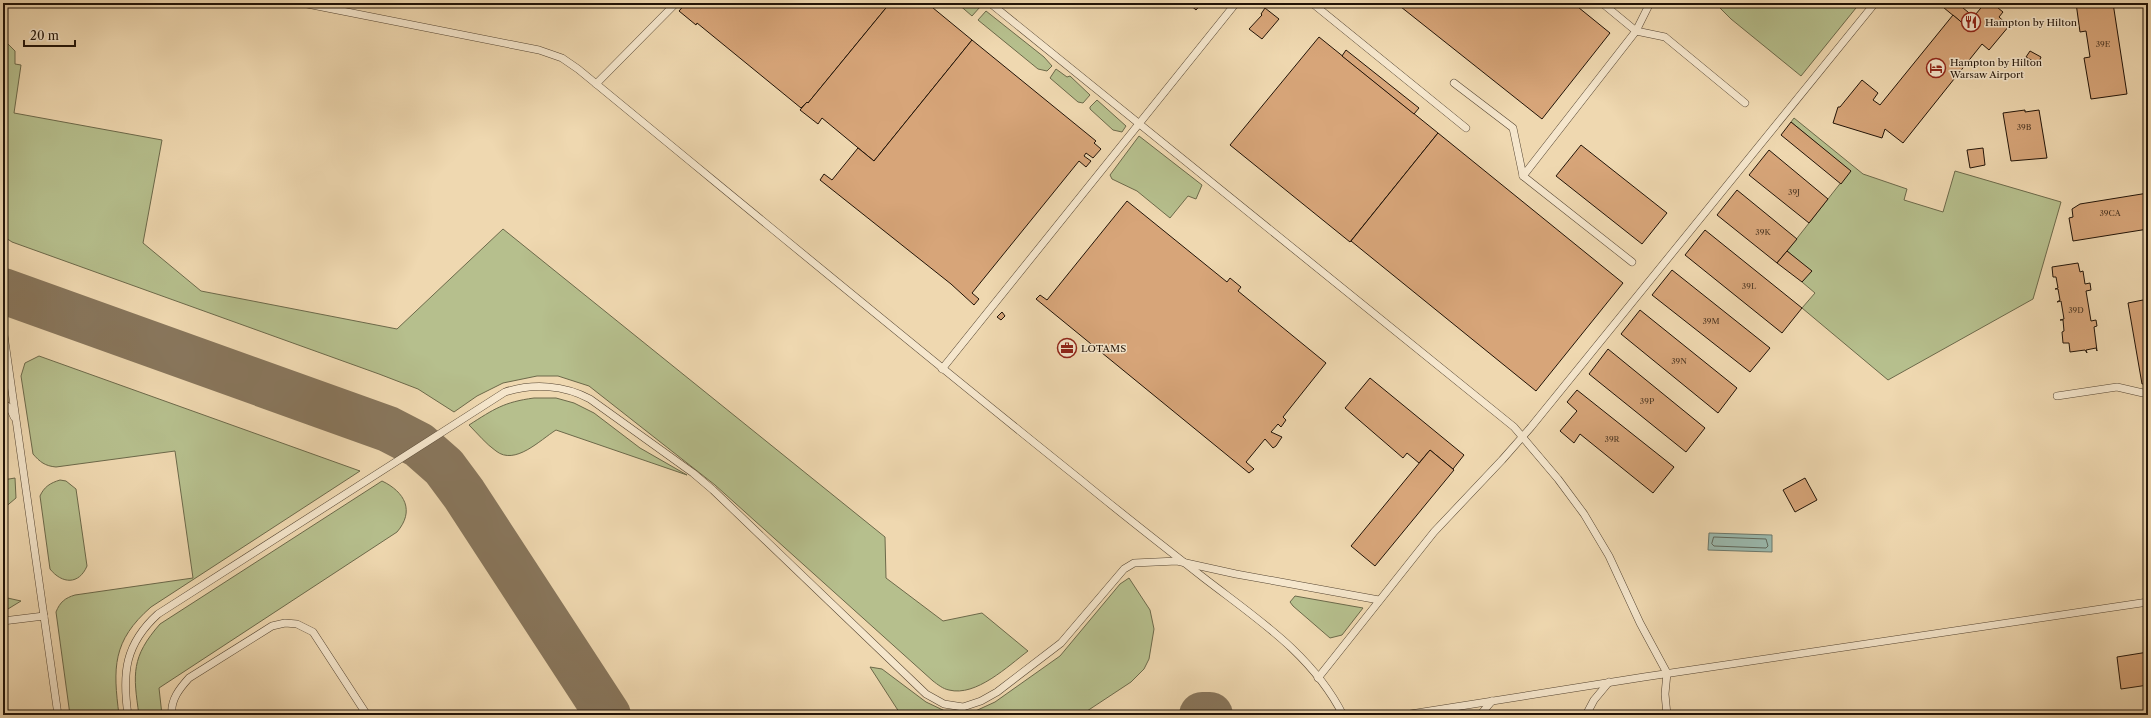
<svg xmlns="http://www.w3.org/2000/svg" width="2151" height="718" font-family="'Libre Caslon Text',serif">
<rect width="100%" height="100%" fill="#efd8b0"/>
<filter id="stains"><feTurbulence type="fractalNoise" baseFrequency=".005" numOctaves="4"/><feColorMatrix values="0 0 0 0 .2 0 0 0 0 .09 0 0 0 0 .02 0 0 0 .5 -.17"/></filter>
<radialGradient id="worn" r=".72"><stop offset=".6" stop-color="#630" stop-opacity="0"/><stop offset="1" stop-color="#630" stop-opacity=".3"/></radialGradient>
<g fill="#b6bf8d" stroke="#6c694a">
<path d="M 957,3 L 977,3 L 980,7 L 972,16 Z"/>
<path d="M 1715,3 L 1860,3 L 1801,76 L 1731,19 Z"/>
<path d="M 986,11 L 1044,57 L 1052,66 L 1047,71 L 1038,69 L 978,20 Z"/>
<path d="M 3,39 L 15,51 L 15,64 L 21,65 L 14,113 L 162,140 L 143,243 L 201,291 L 397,329 L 503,229 L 885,537 L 886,578 L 943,621 L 982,613 L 1028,651 C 1008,666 976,697 949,690 C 943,689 937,684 933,681 L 715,485 L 589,386 L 558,376 L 537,376 L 503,383 L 477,396 L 454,412 L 418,389 L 379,374 L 12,242 L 6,238 L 3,231 Z"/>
<path d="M 1056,69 L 1067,77 L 1070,76 L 1090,95 L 1083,103 L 1078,102 L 1050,78 Z"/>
<path d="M 1097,100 L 1126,126 L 1122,132 L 1113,130 L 1090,109 L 1090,107 Z"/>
<path d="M 1794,118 L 1863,174 L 1907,189 L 1904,200 L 1943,212 L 1955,171 L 2061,202 L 2033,299 L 1888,380 L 1802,308 L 1815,293 L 1802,282 L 1811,271 L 1787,251 L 1850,171 L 1791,122 Z"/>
<path d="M 1139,136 L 1202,185 L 1196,199 L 1188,196 L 1170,218 L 1137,191 L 1112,179 L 1110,175 Z"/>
<path d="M 39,356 L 360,471 L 151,607 C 112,641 113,668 119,715 L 70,715 L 56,612 C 60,602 65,598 75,595 L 193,578 L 175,451 L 56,467 C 45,466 40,462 33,454 L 21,376 L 25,363 Z"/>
<path d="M 534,398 L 556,398 L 574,403 L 594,413 L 640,448 L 687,475 L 556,430 C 540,440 515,466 496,451 C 486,444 478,434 469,425 C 494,409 504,402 534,398 Z"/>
<path d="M 15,478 L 16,498 L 3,509 L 3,480 Z"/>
<path d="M 60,480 L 66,481 L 76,489 L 87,566 C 79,585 62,584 50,569 L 40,496 C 44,487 50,483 60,480 Z"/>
<path d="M 382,481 C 405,492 415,511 397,532 L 159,688 L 162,715 L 139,715 C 133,674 131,657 160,624 Z"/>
<path d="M 1129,578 L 1150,610 L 1154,629 L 1149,659 L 1144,669 L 1131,682 L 1081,715 L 901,715 L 870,667 L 882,669 L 926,702 L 945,711 L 971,713 L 995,702 L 1060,656 L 1120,584 Z"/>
<path d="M 1295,596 L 1363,608 L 1342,635 L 1330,638 L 1293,606 L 1290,602 Z"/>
<path d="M 3,597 L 21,601 L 3,612 Z"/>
</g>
<path fill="#9ab9ae" stroke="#6a776b" d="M 1709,533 L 1772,535 L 1772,552 L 1708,550 Z"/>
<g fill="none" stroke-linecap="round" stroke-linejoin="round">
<path stroke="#5e665a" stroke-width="1" d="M 1714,537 L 1766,539 L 1768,546 L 1766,548 L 1714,546 L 1712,544 Z"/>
<g stroke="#88765c" stroke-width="46">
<path d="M 3,291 L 388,429 L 419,445 L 444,467 L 464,494 L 608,715"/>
<path d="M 1202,715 L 1210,715"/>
</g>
</g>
<g fill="#d7a579" stroke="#211307">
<path d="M 686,3 L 688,4 L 890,3 L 808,103 L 807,102 L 801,108 L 697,23 L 696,25 L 679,11 Z"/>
<path d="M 890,3 L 927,3 L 972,40 L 874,161 L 822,118 L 818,124 L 800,110 L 807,102 L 808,103 Z"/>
<path d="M 1188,3 L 1202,3 L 1196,10 Z"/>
<path d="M 1396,3 L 1573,3 L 1610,33 L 1542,119 Z"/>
<path d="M 1938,3 L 1957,3 L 1974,17 L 1966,26 Z"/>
<path d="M 1985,3 L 1992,3 L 2003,12 L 1999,17 L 2009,26 L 1989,50 L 1982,44 L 1903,143 L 1885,129 L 1882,138 L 1833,123 L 1838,107 L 1840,107 L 1862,80 L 1878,93 L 1873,100 L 1880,105 L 1953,15 L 1966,26 Z"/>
<path d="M 2076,3 L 2113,3 L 2127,94 L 2091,99 L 2084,58 L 2090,57 L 2086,31 L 2080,32 Z"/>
<path d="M 1265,8 L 1279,19 L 1262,39 L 1249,29 L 1262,15 L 1261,14 Z"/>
<path d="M 1319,37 L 1438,133 L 1350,242 L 1230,145 Z"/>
<path d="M 972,40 L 1096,141 L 1094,143 L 1101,149 L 1093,158 L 1086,153 L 1084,156 L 1091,161 L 1086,167 L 1079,161 L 972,293 L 979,299 L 974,305 L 951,284 L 820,180 L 824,174 L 832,180 L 858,148 L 874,161 Z"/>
<path d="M 1346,50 L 1419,108 L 1414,114 L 1342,56 Z"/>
<path d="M 2030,51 L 2041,57 L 2038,64 L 2026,57 Z"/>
<path d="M 2025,110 L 2025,112 L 2039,110 L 2047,158 L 2011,161 L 2003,113 Z"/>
<path d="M 1791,122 L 1851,171 L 1841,184 L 1781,135 Z"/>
<path d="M 1438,133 L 1623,283 L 1536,391 L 1351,241 Z"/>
<path d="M 1581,145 L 1667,213 L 1642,244 L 1556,176 Z"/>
<path d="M 1983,148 L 1985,165 L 1970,168 L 1967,150 Z"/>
<path d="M 1769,150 L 1828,199 L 1809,223 L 1749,175 Z"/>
<path d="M 1737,190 L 1797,239 L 1777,263 L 1717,215 Z"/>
<path d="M 2148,193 L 2148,229 L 2073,241 L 2069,218 L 2073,217 L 2072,209 L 2080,204 Z"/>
<path d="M 1127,201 L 1227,282 L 1230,278 L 1241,287 L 1238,291 L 1326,363 L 1283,417 L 1286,420 L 1281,427 L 1278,424 L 1271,432 L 1282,437 L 1276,446 L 1273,448 L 1265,439 L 1246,462 L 1254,469 L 1249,473 L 1036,299 L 1040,295 L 1047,300 Z"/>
<path d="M 1705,230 L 1802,308 L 1782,333 L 1685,255 Z"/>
<path d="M 1787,251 L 1812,271 L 1802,282 L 1777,263 Z"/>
<path d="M 2078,263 L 2080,272 L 2083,271 L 2085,284 L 2090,283 L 2091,290 L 2086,291 L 2091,321 L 2096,320 L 2097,326 L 2094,327 L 2097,351 L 2096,348 L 2086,350 L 2087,353 L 2085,350 L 2070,352 L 2069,343 L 2063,343 L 2062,332 L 2064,331 L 2063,320 L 2060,320 L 2064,319 L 2061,301 L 2057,302 L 2060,300 L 2058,289 L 2055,289 L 2058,288 L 2056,277 L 2053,277 L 2052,267 Z"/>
<path d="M 1672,270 L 1770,348 L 1750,372 L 1652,295 Z"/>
<path d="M 2148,299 L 2148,383 L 2142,384 L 2128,303 Z"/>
<path d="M 1640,310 L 1737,388 L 1718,413 L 1621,334 Z"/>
<path d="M 1002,312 L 1005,316 L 1001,320 L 997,317 Z"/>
<path d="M 1608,349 L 1705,428 L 1686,452 L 1589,374 Z"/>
<path d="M 1370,378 L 1464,455 L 1453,469 L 1430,450 L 1419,463 L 1407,453 L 1403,458 L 1345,408 Z"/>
<path d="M 1577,390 L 1674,467 L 1653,493 L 1580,434 L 1574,443 L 1560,431 L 1577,411 L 1567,402 Z"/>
<path d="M 1430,450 L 1454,470 L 1375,566 L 1351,546 Z"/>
<path d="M 1805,478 L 1817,500 L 1795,512 L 1783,490 Z"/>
<path d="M 2148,652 L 2148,685 L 2121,689 L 2117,657 Z"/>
</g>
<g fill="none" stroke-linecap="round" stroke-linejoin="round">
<defs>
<g id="service">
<path d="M 302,3 L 539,50 L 562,58 L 578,69 C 745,206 912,345 1082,481 C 1122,514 1163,546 1204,578 C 1257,619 1312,654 1343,715"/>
<path d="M 990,3 L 1514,427 L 1558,479 L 1584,514 L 1609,556 L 1640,623 L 1667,673 L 1665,694 L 1667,715"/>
<path d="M 1312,3 L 1466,128"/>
<path d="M 1602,3 L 1636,31 L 1665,37 L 1745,103"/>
<path d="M 1454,83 L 1513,128 L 1523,176 L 1632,262"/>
<path d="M 596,84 L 676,3"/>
<path d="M 1523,176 L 1636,31 L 1650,3"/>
<path d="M 3,328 L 58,715"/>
<path d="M 942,369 L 1236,3"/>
<path d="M 2057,396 L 2117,387 L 2143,393 L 2148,392"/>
<path d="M 3,403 L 10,408 L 14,417"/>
<path d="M 3,621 L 44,616"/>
<path d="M 1318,678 L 1434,532 L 1502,460 L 1531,427 L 1875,3"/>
<path d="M 128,715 C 122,673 125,644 158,614 L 505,392 C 533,383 564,385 590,399 L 693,473 L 713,490 L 926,694 L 944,704 L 963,707 L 981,701 L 997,692 L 1061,643 L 1124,569 L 1134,563 L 1177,561 L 1236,574 L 1379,600"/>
<path d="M 172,715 C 170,700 180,688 189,678 L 272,626 L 285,623 L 297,624 L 313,632 L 367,715"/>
<path d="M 1404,715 L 1644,677 L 2148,602"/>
<path d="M 1480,715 L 1492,701"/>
<path d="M 1586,715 L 1594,700 L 1609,682"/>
</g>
</defs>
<use href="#service" stroke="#544431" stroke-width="8"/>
<use href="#service" stroke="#f5e6cc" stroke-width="7"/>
</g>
<defs>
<symbol id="restaurant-ring" viewBox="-11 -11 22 22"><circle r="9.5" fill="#f5e6cc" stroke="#8f2418" stroke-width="1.5"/><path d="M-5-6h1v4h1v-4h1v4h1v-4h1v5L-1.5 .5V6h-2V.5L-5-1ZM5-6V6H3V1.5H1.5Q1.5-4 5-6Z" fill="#8f2418"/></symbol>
<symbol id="hotel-ring" viewBox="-11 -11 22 22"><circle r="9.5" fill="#f5e6cc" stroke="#8f2418" stroke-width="1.5"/><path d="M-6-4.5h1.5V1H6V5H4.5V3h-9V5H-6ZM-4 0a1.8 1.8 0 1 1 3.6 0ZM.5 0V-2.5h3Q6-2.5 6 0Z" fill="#8f2418"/></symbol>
<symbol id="office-ring" viewBox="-11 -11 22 22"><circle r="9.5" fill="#f5e6cc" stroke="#8f2418" stroke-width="1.5"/><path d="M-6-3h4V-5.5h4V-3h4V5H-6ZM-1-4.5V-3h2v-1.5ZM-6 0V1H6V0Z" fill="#8f2418"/></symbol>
</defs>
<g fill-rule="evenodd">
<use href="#restaurant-ring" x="1960" y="11" width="22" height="22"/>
<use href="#hotel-ring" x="1925" y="57" width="22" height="22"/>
<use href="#office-ring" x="1056" y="337" width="22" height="22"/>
</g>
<g text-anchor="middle" stroke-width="3" stroke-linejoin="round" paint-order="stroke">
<g font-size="8" fill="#4e3824">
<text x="2103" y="47">39E</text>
<text x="2024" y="130">39B</text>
<text x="1794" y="195">39J</text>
<text x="2110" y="216">39CA</text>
<text x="1763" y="235">39K</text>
<text x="1749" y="289">39L</text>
<text x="2076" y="313">39D</text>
<text x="1711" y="324">39M</text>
<text x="1679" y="364">39N</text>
<text x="1647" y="404">39P</text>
<text x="1612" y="442">39R</text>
</g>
<g font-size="10" fill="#211307" stroke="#f5e6cc" text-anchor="start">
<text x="1985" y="26">Hampton by Hilton</text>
<text x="1950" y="66">Hampton by Hilton<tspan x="1950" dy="12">Warsaw Airport</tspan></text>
<text x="1081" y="352">LOTAMS</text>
</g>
</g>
<rect width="2151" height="718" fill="none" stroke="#efd8b0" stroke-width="16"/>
<rect x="4" y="4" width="2143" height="710" fill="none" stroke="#211307" stroke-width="2"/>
<rect x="8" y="8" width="2135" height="702" fill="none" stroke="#211307"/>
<path d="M24 40v6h51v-6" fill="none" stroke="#211307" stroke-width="2"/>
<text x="30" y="40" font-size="12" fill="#211307" stroke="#f5e6cc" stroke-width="3" paint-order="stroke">20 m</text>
<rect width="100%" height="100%" filter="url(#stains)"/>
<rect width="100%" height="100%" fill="url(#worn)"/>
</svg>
